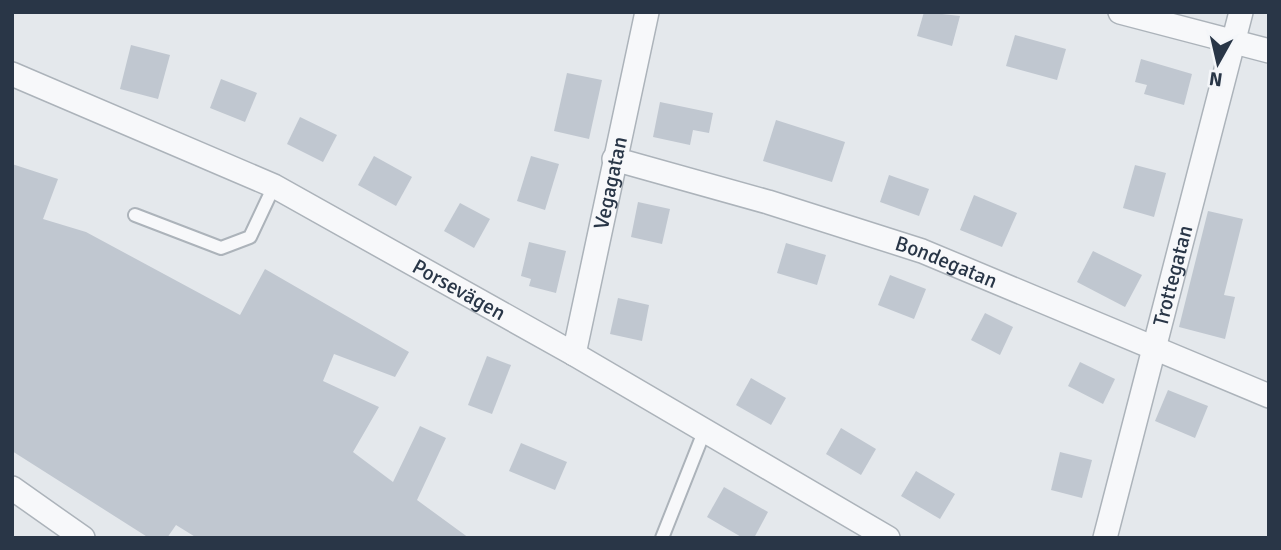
<svg xmlns="http://www.w3.org/2000/svg" width="1281" height="550" font-family="Signika,sans-serif">
<rect width="100%" height="100%" fill="#e4e8ec"/>
<g fill="#c0c7d0">
<path d="M 924,12 L 960,16 L 952,46 L 917,36 Z"/>
<path d="M 1015,35 L 1066,49 L 1057,80 L 1006,66 Z"/>
<path d="M 131,45 L 170,55 L 158,99 L 120,89 Z"/>
<path d="M 1141,59 L 1192,74 L 1184,105 L 1144,94 L 1147,85 L 1135,82 Z"/>
<path d="M 567,73 L 602,80 L 589,139 L 554,131 Z"/>
<path d="M 221,79 L 257,93 L 245,122 L 210,108 Z"/>
<path d="M 660,102 L 713,113 L 709,133 L 693,130 L 690,145 L 653,137 Z"/>
<path d="M 300,117 L 337,135 L 323,162 L 287,144 Z"/>
<path d="M 776,120 L 845,142 L 832,182 L 763,161 Z"/>
<path d="M 374,156 L 412,177 L 396,206 L 358,185 Z"/>
<path d="M 531,156 L 559,164 L 545,210 L 517,201 Z"/>
<path d="M 12,164 L 58,179 L 43,219 L 86,232 L 240,315 L 265,269 L 409,352 L 395,377 L 334,354 L 323,381 L 379,407 L 353,452 L 393,482 L 420,426 L 446,438 L 417,500 L 469,538 L 197,538 L 176,525 L 167,538 L 149,538 L 12,451 Z"/>
<path d="M 1135,165 L 1166,173 L 1154,217 L 1123,208 Z"/>
<path d="M 889,175 L 929,189 L 919,216 L 880,202 Z"/>
<path d="M 974,195 L 1017,213 L 1002,247 L 960,230 Z"/>
<path d="M 638,202 L 670,209 L 662,244 L 631,237 Z"/>
<path d="M 460,203 L 490,219 L 474,248 L 444,231 Z"/>
<path d="M 1208,211 L 1243,219 L 1224,295 L 1235,297 L 1225,339 L 1179,327 Z"/>
<path d="M 529,242 L 566,251 L 556,293 L 529,286 L 531,279 L 521,276 Z"/>
<path d="M 786,243 L 826,255 L 817,285 L 777,273 Z"/>
<path d="M 1093,251 L 1142,275 L 1125,307 L 1077,282 Z"/>
<path d="M 890,275 L 926,289 L 914,319 L 878,305 Z"/>
<path d="M 618,298 L 649,305 L 642,341 L 610,334 Z"/>
<path d="M 985,313 L 1013,327 L 1000,355 L 971,340 Z"/>
<path d="M 487,356 L 511,365 L 492,414 L 468,405 Z"/>
<path d="M 1080,362 L 1115,379 L 1103,404 L 1068,386 Z"/>
<path d="M 751,378 L 786,398 L 771,425 L 736,405 Z"/>
<path d="M 1168,390 L 1208,406 L 1195,438 L 1155,421 Z"/>
<path d="M 841,428 L 876,449 L 861,475 L 826,454 Z"/>
<path d="M 521,443 L 567,462 L 555,490 L 509,471 Z"/>
<path d="M 1060,452 L 1092,460 L 1082,498 L 1051,490 Z"/>
<path d="M 916,471 L 955,494 L 940,519 L 901,496 Z"/>
<path d="M 724,487 L 768,512 L 754,538 L 743,538 L 707,517 Z"/>
</g>
<g fill="none" stroke-linecap="round" stroke-linejoin="round">
<defs>
<g id="service">
<path d="M 135,215 L 221,248 L 250,237 L 274,186"/>
<path d="M 662,538 L 704,432"/>
</g>
<g id="minor">
<path d="M 1120,12 L 1269,51"/>
<path id="s1" d="M 12,74 L 274,186 L 574,354 L 888,538"/>
<path id="s2" d="M 614,159 L 768,202 L 922,251 L 1269,396"/>
<path id="s3" d="M 574,354 L 647,12"/>
<path d="M 12,488 L 83,538"/>
<path id="s4" d="M 1105,538 L 1241,12"/>
</g>
</defs>
<use href="#service" stroke="#acb3ba" stroke-width="16"/>
<use href="#minor" stroke="#acb3ba" stroke-width="26"/>
<use href="#service" stroke="#f7f8fa" stroke-width="12"/>
<use href="#minor" stroke="#f7f8fa" stroke-width="23"/>
</g>
<g text-anchor="middle" stroke-width="5" stroke-linejoin="round" paint-order="stroke">
<g font-size="21" fill="#293647" stroke="#f4f6f9">
<text dy="7" stroke="none"><textPath href="#s3" startOffset="175">Vegagatan</textPath></text>
<text dy="7" stroke="none"><textPath href="#s2" startOffset="348">Bondegatan</textPath></text>
<text dy="7" stroke="none"><textPath href="#s4" startOffset="271">Trottegatan</textPath></text>
<text dy="7" stroke="none"><textPath href="#s1" startOffset="497">Porsevägen</textPath></text>
</g>
</g>
<rect width="1281" height="550" fill="none" stroke="#293647" stroke-width="28"/>
<g transform="translate(1218 63) rotate(188)" stroke="#f4f6f9" stroke-width="5" paint-order="stroke">
<path d="M0-5L12 26L0 18L-12 26Z" fill="#293647"/>
<text y="-10" font-size="19" font-weight="bold" text-anchor="middle" fill="#293647">N</text>
</g>
</svg>
